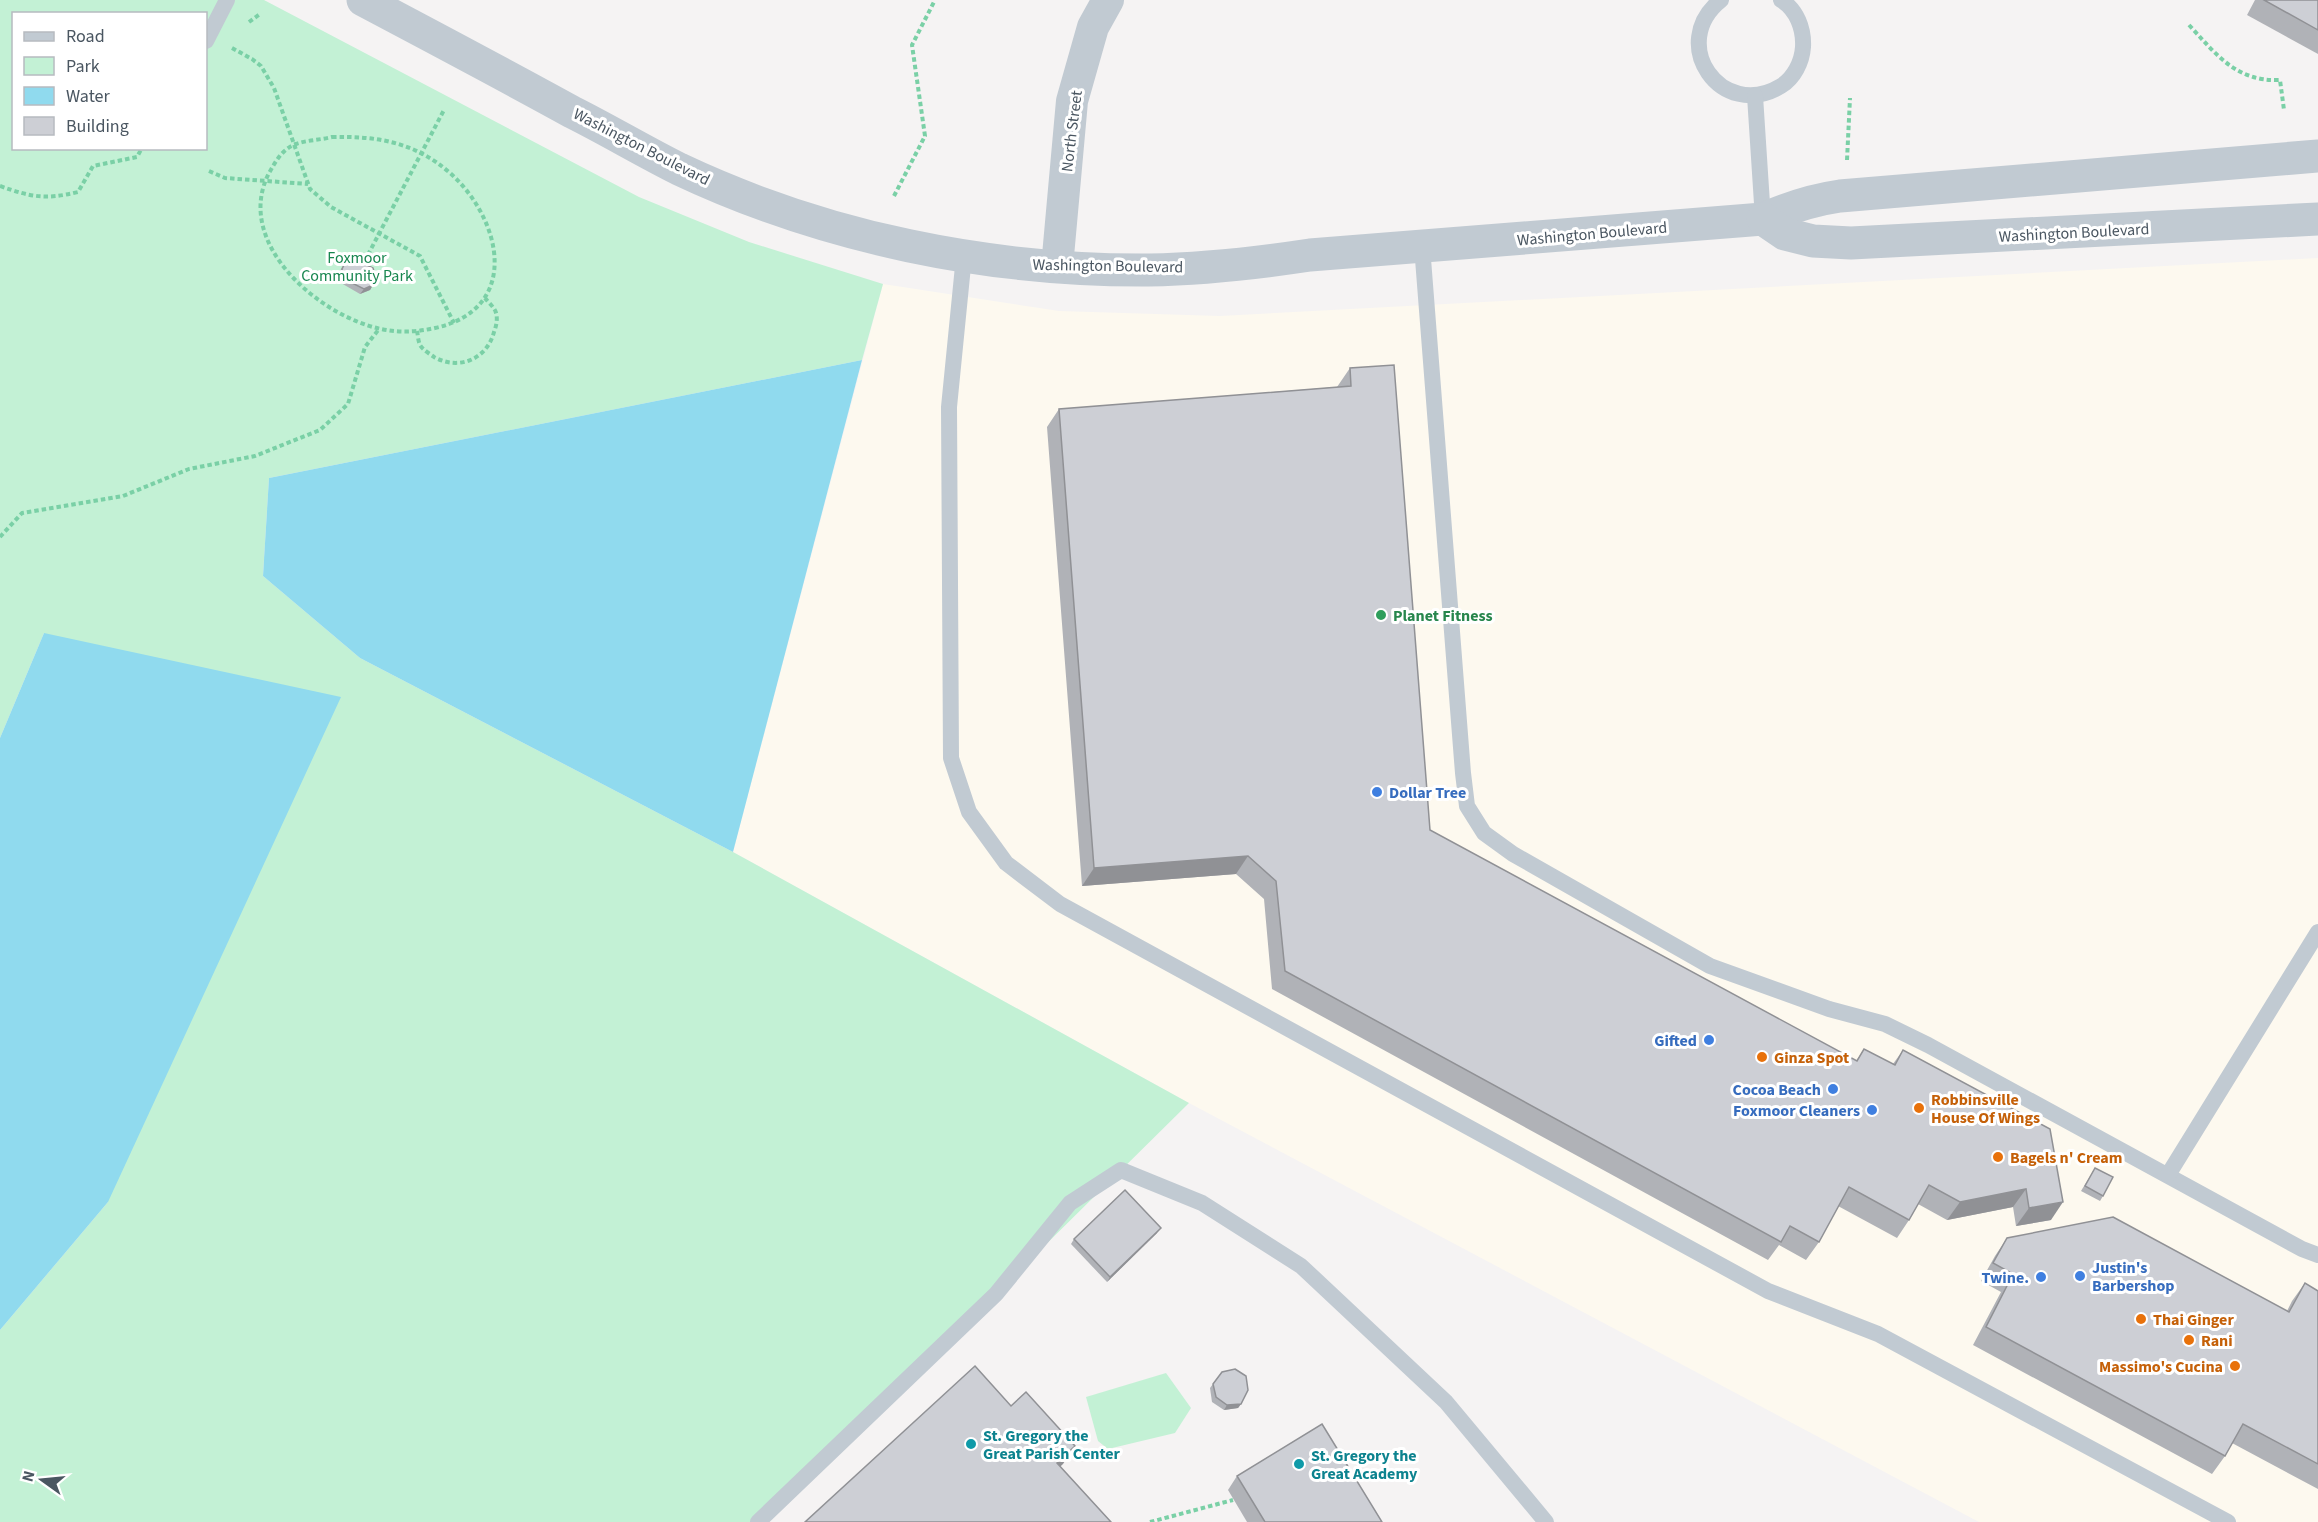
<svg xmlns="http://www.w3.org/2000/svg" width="2318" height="1522" font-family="'Source Sans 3',sans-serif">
<rect width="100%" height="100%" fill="#f5f3f3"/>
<path fill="#fdf9ef" d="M 2318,258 L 2318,1522 L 1979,1522 L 1189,1103 L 733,852 L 883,284 L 1059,311 L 1220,316 Z"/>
<g fill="#c3f1d5" fill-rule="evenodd">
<path d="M 0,0 L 264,0 L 639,197 L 749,242 L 883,284 L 862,360 L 269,478 L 263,576 L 360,658 L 733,852 L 1189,1103 L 765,1522 L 0,1522 L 0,1330 L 108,1202 L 44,633 L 0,738 ZM 14,14 L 206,14 L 206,148 L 14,148 Z"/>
<path d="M 1166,1373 L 1191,1408 L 1175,1433 L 1108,1449 L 1098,1441 L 1086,1397 Z"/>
</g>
<g fill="#90daee">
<path d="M 862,360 L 733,852 L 360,658 L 263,576 L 269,478 Z"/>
<path d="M 44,633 L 341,697 L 108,1202 L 0,1330 L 0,738 Z"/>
</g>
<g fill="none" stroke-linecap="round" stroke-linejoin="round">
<g stroke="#7ad0a6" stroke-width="4" stroke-dasharray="4.5 3" stroke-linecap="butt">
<path d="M 249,22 L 260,14"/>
<path d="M 2189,25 C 2216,54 2236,82 2280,80 L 2284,110"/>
<path d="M 232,48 L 252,59 L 261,66 L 274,88 L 310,189 L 331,207 L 420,256 L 454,323"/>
<path d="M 332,137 C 377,136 415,142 450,173 C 502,219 522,309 435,328 C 417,332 400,333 381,329 C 319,316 233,243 269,173 C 276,161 282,149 296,144 C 307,140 320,140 332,137 Z"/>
<path d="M 1847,160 L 1850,98"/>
<path d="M 209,171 L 225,178 L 308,184"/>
<path d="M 0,186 C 31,197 45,200 78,192 L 93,166 L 137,157 L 142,148"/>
<path d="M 894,196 L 925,136 L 912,45 L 935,0"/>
<path d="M 361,268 L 444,110"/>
<path d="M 417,331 C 418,335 418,341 420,345 C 423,350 430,354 434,357 C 459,371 487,359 494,332 C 496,327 498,319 496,313 C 495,308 488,302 485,298"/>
<path d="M 0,537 L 22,513 L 123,496 L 189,469 L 255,456 L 320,430 L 348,404 L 365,347 L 379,329"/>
<path d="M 1150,1522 L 1233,1500"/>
</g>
<g stroke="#c1cad2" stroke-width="16">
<path d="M 1721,0 C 1667,43 1721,122 1781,86 C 1794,78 1802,62 1803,47 C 1804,29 1797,10 1781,0"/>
<path d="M 206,41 L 227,0"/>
<path d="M 1755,96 L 1763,219"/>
<path d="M 1422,246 L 1463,773 L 1467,806 L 1484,833 L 1513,854 L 1710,966 L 1829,1009 L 1885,1024 L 1928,1045 L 2302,1249 L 2318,1255"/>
<path d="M 964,256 L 949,407 L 951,758 L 969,812 L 1006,863 L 1060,904 L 1768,1291 L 1878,1334 L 2228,1522"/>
<path d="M 2168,1175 L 2318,932"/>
<path d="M 758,1522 L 996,1294 L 1070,1203 L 1121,1170 L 1202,1203 L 1301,1266 L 1446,1402 L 1546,1522"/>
</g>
<path stroke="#c1cad2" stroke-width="32" d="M 1057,267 L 1072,101 L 1093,27 L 1108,0"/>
<g stroke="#c1cad2" stroke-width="33">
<path d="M 363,0 C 433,37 503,74 572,112 C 608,130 643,151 679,169 C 825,238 989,271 1149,270 C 1203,269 1257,263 1310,255 L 1763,219 C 1788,208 1812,200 1840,196 L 2318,156"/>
<path d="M 1763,219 L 1785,234 L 1813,241 L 1851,243 L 2318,219"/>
</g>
</g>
<g fill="#b0b2b7">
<path d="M 2255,0 L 2318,0 L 2318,54 L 2247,15 Z"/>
<path d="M 346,261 L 373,285 L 370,290 L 360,294 L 341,283 L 338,274 Z"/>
<path d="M 1350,368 L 1430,830 L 1856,1061 L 1864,1049 L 1893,1064 L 1903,1050 L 2050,1129 L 2051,1220 L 2016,1226 L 2013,1207 L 1947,1220 L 1918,1204 L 1909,1220 L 1897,1238 L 1838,1206 L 1819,1242 L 1806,1260 L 1779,1245 L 1768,1260 L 1272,989 L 1264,899 L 1236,874 L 1082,886 L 1047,427 L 1059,409 L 1337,387 Z"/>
<path d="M 2095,1168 L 2103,1196 L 2100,1201 L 2081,1191 Z"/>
<path d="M 1157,1233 L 1107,1282 L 1071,1244 L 1074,1239 Z"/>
<path d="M 2007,1238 L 2287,1311 L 2292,1301 L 2305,1283 L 2318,1291 L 2318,1489 L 2232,1443 L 2225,1456 L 2212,1474 L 1973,1345 L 2001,1292 L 1981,1281 L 1995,1256 Z"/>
<path d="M 1222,1372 L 1241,1404 L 1238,1408 L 1224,1410 L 1212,1402 L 1210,1388 Z"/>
<path d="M 1237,1476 L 1382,1522 L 1247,1522 L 1228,1490 Z"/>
</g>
<g fill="#909195">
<path d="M 373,285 L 370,290 L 360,294 L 364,289 Z"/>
<path d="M 1248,856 L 1236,874 L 1082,886 L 1094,868 Z"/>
<path d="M 2026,1189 L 2013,1207 L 1947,1220 L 1960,1202 Z"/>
<path d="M 2063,1202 L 2051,1220 L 2016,1226 L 2029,1208 Z"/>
<path d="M 1161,1228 L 1157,1233 L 1107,1282 L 1110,1277 Z"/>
<path d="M 1241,1404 L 1238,1408 L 1224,1410 L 1227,1405 Z"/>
<path d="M 1075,1446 L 1063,1464 L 1045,1481 L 1057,1463 Z"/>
</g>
<g fill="#cdcfd5" stroke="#909195" stroke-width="1.5">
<path d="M 2264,0 L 2318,0 L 2318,30 Z"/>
<path d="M 355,259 L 373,268 L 376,278 L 373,285 L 364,289 L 344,279 L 342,269 L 346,261 Z"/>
<path d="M 1394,365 L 1430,830 L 1857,1061 L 1864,1049 L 1895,1065 L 1903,1050 L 2050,1129 L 2063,1202 L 2029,1208 L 2026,1189 L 1960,1202 L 1929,1185 L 1909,1220 L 1849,1187 L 1819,1242 L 1790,1226 L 1781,1242 L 1285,971 L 1276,881 L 1248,856 L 1094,868 L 1059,409 L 1351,386 L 1350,368 Z"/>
<path d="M 2095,1168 L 2113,1177 L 2103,1196 L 2085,1186 Z"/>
<path d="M 1125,1190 L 1161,1228 L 1110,1277 L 1074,1239 Z"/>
<path d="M 2113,1217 L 2289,1312 L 2305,1283 L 2318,1291 L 2318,1464 L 2243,1424 L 2225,1456 L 1986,1327 L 2013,1274 L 1993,1263 L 2007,1238 Z"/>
<path d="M 975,1366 L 1011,1406 L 1026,1392 L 1075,1446 L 1057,1463 L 1111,1522 L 805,1522 Z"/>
<path d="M 1235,1369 L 1246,1376 L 1248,1390 L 1241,1404 L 1227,1405 L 1216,1397 L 1213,1384 L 1222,1372 Z"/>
<path d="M 1322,1424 L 1382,1522 L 1265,1522 L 1237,1476 Z"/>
</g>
<circle fill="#2e9e5b" stroke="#fff" stroke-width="2" cx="1381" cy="615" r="6"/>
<g fill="#3f7fe0" stroke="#fff" stroke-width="2">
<circle cx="1377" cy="792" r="6"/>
<circle cx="1709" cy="1040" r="6"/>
<circle cx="1833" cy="1089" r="6"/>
<circle cx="1872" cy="1110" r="6"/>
<circle cx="2080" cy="1276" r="6"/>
<circle cx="2041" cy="1277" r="6"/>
</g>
<g fill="#e8710a" stroke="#fff" stroke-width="2">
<circle cx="1762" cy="1057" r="6"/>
<circle cx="1919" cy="1108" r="6"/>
<circle cx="1998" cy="1157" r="6"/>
<circle cx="2141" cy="1319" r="6"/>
<circle cx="2189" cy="1340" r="6"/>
<circle cx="2235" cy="1366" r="6"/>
</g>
<g fill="#0f9aa8" stroke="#fff" stroke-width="2">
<circle cx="971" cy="1444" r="6"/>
<circle cx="1299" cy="1464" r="6"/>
</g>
<g text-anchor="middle" stroke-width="6" stroke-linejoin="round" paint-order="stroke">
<g font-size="16" fill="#4a5661" stroke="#fff">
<text transform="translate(1071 131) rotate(-83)" y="6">North Street</text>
<text transform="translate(642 146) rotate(27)" y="6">Washington Boulevard</text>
<text transform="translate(2074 232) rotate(-3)" y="6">Washington Boulevard</text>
<text transform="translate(1592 233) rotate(-5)" y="6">Washington Boulevard</text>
<text transform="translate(1108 265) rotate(1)" y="6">Washington Boulevard</text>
</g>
<g font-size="16" fill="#17864f" stroke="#fff">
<text x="357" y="263">Foxmoor<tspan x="357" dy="18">Community Park</tspan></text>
</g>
<g font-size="16" font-weight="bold" fill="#27864d" stroke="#fff" text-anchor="start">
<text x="1393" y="621">Planet Fitness</text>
</g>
<g font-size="16" font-weight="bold" fill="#366cbe" stroke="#fff" text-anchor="end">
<text x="1389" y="798" text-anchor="start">Dollar Tree</text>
<text x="1697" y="1046">Gifted</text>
<text x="1821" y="1095">Cocoa Beach</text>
<text x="1860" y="1116">Foxmoor Cleaners</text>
<text x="2092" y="1273" text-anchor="start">Justin's<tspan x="2092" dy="18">Barbershop</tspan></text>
<text x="2029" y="1283">Twine.</text>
</g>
<g font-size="16" font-weight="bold" fill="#c56008" stroke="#fff" text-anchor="start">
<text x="1774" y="1063">Ginza Spot</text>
<text x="1931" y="1105">Robbinsville<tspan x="1931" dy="18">House Of Wings</tspan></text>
<text x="2010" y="1163">Bagels n' Cream</text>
<text x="2153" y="1325">Thai Ginger</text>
<text x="2201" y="1346">Rani</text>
<text x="2223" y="1372" text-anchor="end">Massimo's Cucina</text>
</g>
<g font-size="16" font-weight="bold" fill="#0d838f" stroke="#fff" text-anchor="start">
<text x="983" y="1441">St. Gregory the<tspan x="983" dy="18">Great Parish Center</tspan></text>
<text x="1311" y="1461">St. Gregory the<tspan x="1311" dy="18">Great Academy</tspan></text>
</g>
</g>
<rect x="12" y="12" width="195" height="138" fill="#ffffff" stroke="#b7bbc0" stroke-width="1.5"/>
<rect x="24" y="32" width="30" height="9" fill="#c1cad2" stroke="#b7bbc0" stroke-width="1.5"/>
<text x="66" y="42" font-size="18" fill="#4a5661">Road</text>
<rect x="24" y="57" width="30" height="18" fill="#c3f1d5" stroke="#b7bbc0" stroke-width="1.5"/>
<text x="66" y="72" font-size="18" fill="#4a5661">Park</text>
<rect x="24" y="87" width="30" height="18" fill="#90daee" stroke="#b7bbc0" stroke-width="1.5"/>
<text x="66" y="102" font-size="18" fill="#4a5661">Water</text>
<rect x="24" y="117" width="30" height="18" fill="#cdcfd5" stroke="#b7bbc0" stroke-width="1.5"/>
<text x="66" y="132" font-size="18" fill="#4a5661">Building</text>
<g transform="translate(42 1480) rotate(285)" stroke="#ffffff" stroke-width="4.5" paint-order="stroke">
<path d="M0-4.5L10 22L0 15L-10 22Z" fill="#4a5661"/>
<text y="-9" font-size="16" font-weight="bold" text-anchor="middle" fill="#4a5661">N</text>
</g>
</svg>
